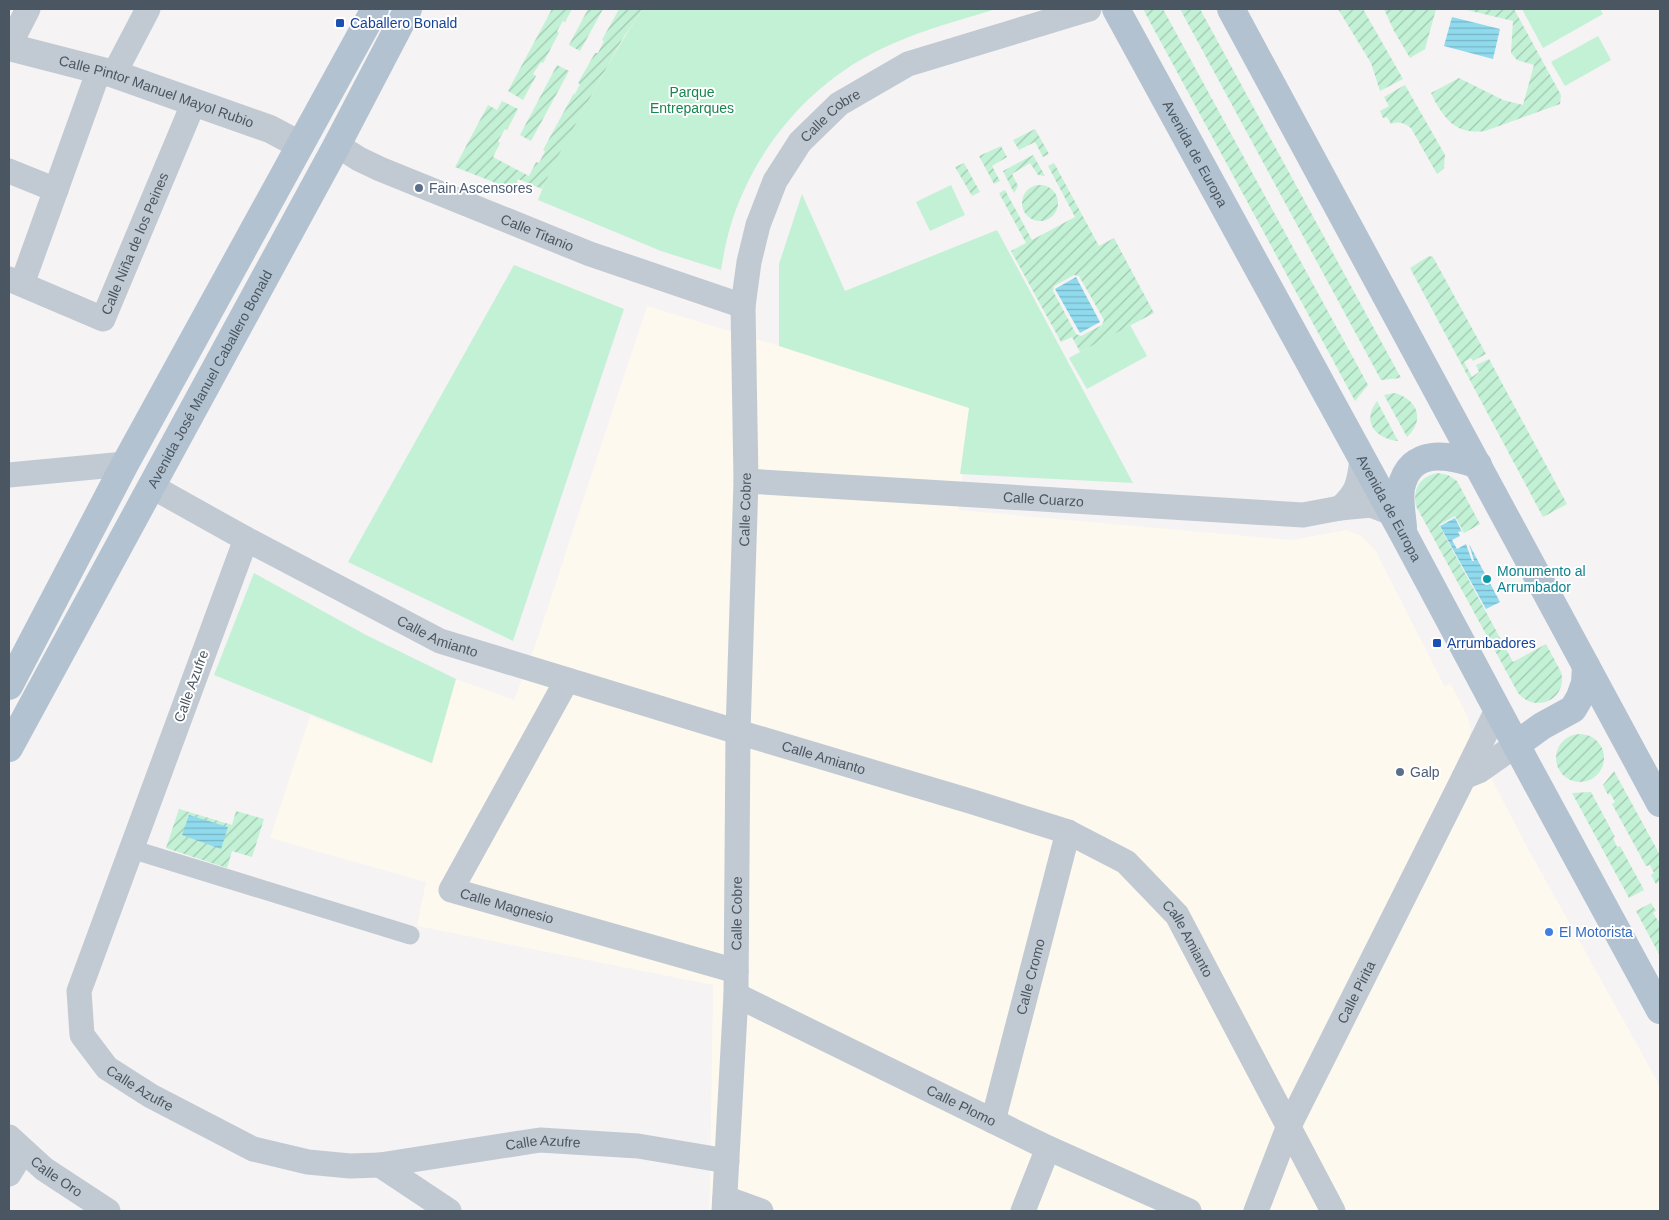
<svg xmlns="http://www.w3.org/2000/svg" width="1669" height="1220" font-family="Arial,sans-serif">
<defs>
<pattern id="garden-furrows" width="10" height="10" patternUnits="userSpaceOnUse" patternTransform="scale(1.25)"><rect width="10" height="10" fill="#c3f1d5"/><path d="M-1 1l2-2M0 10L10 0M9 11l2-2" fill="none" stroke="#a0c6b0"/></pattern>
<pattern id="water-rules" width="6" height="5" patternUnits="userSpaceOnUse" patternTransform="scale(1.25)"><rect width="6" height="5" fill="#90daee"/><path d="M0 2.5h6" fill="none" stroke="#78b4c4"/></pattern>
</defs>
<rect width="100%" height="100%" fill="#f5f3f3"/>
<path fill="#fdf9ef" d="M 647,306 L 779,346 L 969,408 L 959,510 L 1291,540 L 1346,530 L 1361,536 L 1375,550 L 1445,687 L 1450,683 L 1468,717 L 1471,731 L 1469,735 L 1526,845 L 1660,1086 L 1660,1211 L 709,1211 L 710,1184 L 713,985 L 417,926 L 426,882 L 270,838 L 310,716 L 432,764 L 456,679 L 514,700 L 536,643 Z"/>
<g fill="#c3f1d5">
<path d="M 643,9 L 996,9 C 961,20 925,29 892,44 C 817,76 759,141 733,218 C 727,235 724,253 721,270 L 661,251 L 538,200 C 551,165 571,131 590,98 C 607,68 623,37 643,9 Z"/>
<path d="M 1522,9 L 1600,9 L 1603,14 L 1543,48 Z"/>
<path d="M 1598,36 L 1611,60 L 1565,86 L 1551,62 Z"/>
<path d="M 951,185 L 965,215 L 930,231 L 916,202 Z"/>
<path d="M 802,194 L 845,291 L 997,230 L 1133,483 L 960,474 L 969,408 L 779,346 L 779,264 Z"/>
<path d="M 514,265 L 624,309 L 513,641 L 348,562 Z"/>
<path d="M 1130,325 L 1147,356 L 1087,389 L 1069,358 Z"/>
<path d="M 254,573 L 366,635 L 456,679 L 432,763 L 214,675 Z"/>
</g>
<g fill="url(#garden-furrows)" fill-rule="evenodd">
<path d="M 552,9 L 572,9 L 565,22 L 563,21 L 557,31 L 559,33 L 543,63 L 541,62 L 533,74 L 536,76 L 523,100 L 508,91 Z"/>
<path d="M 588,9 L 603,9 L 580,51 L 569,45 Z"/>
<path d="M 619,9 L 643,9 L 623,38 L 558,156 L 542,189 L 518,179 L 514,190 L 455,167 L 488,105 L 497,110 L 502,101 L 518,109 L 507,130 L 505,129 L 498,141 L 500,143 L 493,157 L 529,176 L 536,162 L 539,163 L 545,151 L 543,150 L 574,93 L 575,94 L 580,84 L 578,83 L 595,53 L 598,53 L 604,41 L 602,40 Z"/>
<path d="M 1143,9 L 1163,9 L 1368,385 L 1355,401 Z"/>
<path d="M 1180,9 L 1200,9 L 1401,378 L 1381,380 Z"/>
<path d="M 1338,9 L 1363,9 L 1403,79 L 1380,91 L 1371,63 Z"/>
<path d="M 1384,9 L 1436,9 L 1425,49 L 1410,58 L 1394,31 Z"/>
<path d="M 1469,9 L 1514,9 L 1561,95 L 1560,104 L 1485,131 C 1455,135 1443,118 1431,93 L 1459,78 L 1503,100 L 1523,105 L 1534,65 L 1517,60 L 1511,53 L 1513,21 L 1467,10 Z"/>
<path d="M 557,65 L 569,71 L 531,141 L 520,135 Z"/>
<path d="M 1405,85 L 1445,155 L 1444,168 L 1437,174 L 1411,128 C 1405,123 1398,121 1391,124 L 1387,117 L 1383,118 L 1380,111 L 1389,106 L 1384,97 Z"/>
<path d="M 1035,129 L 1049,154 L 1043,157 L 1035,142 L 1019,150 L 1013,140 Z"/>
<path d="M 1001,146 L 1007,157 L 992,166 L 1000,181 L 994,184 L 979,156 Z"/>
<path d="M 1033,155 L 1045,176 L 1038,175 L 1030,163 L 1012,174 L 1018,186 L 1014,193 L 1003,171 Z"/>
<path d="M 964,163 L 980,192 L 972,196 L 955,167 Z"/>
<path d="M 1054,163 L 1099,246 L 1114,238 L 1154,313 L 1080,352 L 1072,337 L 1061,342 L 1011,251 L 1026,243 L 999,193 L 1005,190 L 1032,240 L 1075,217 L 1048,166 ZM 1074,275 L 1079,276 L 1104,320 L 1102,325 L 1081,336 L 1076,334 L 1053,291 L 1054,286 Z"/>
<circle cx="1040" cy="203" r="18"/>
<path d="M 1429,256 L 1433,257 L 1486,354 L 1473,361 L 1471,358 L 1464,362 L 1472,377 L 1479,372 L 1476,365 L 1489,359 L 1567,504 L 1543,517 L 1410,268 Z"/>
<path d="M 1395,393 C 1418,400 1425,420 1407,437 L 1384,395 Z"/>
<path d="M 1377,401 L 1398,441 C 1376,439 1361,422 1377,401 Z"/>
<path d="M 1438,473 L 1448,475 L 1457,481 L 1480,524 L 1464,533 L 1455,516 L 1439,525 L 1513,662 L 1546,644 L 1561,672 C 1568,699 1536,714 1518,693 L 1416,506 C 1412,488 1421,476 1438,473 Z"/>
<circle cx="1580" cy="758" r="24"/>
<path d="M 1614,771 L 1660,855 L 1660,881 L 1656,884 L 1651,875 L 1654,873 L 1650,865 L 1646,866 L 1612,804 L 1615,802 L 1610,793 L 1608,795 L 1603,785 Z"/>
<path d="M 1591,792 L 1615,837 L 1613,838 L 1617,847 L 1620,846 L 1644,890 L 1629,898 L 1572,793 Z"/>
<path d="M 179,809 L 232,825 L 236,811 L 264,819 L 252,857 L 232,851 L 227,868 L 166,848 Z"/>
<path d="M 1651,903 L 1656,911 L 1653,913 L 1658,921 L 1660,920 L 1660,956 L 1636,911 Z"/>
</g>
<g fill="url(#water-rules)">
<path d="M 1452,17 L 1500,29 L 1493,59 L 1444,46 Z"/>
<path d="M 1076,277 L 1100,322 L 1080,333 L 1055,289 Z"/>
<path d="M 1455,518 L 1463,534 L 1461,531 L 1458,532 L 1460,536 L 1452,540 L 1457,549 L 1466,544 L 1472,561 L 1474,561 L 1469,544 L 1500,602 L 1486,609 L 1440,526 Z"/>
<path d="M 189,815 L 228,827 L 221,849 L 182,835 Z"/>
</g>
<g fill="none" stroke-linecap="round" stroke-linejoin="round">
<path stroke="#c1cad2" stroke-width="19" d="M 131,849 L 410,935"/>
<g stroke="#c1cad2" stroke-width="25">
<path d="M 9,46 L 28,9"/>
<path d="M 114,74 L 148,9"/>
<path id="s1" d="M 337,145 L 359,159 L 380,169 L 590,254 L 743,306"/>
<path d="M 9,171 L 56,190"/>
<path id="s2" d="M 9,279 L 103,319 L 194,102"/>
<path d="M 22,284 L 99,70"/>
<path d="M 1362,460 C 1359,482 1358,493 1340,508 L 1371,505 L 1392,513"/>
<path d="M 9,475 L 125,464"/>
<path id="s3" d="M 746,481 L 1303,515 L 1340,508"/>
<path id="s4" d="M 151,486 L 246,539 L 440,641 L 738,732 L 973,802 L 1068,832 L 1126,862 L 1177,915 L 1333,1211"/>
<path id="s5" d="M 246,539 L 79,991 L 82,1035 L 107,1068 L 151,1096 L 253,1149 L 308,1162 L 350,1166 L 380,1165 L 540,1140 L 638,1146 L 727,1161"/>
<path id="s6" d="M 567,680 L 451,890 L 736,971"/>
<path d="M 1464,777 L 1479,771 L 1516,745"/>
<path id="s7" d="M 736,995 L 1048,1148 L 1189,1211"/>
<path id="s8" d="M 993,1121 L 1068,832"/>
<path id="s9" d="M 9,1137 L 44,1169 L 108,1211"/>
<path d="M 380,1165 L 449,1211"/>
<path d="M 9,1174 L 23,1151"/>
<path d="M 725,1198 L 761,1211"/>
<path id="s10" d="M 724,1211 L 736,995 L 738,732 L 746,481 L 743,306 L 749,262 L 758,225 L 775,181 L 800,142 L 839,104 L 908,64 L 1089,9"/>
<path d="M 1023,1211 L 1048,1148"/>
<path id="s11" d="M 1256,1211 L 1288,1128 L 1464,777 L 1497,710"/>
</g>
<path stroke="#c1cad2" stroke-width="28" id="s12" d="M 9,47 L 114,74 L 270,129 L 300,145"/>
<g stroke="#b3c2d1" stroke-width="28">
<path id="s13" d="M 1116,9 L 1404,535 L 1528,767 L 1660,1010"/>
<path d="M 1231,9 L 1660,803"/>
<path d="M 1403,527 C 1402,515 1399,500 1401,488 C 1410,447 1448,454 1478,465"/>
<path d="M 9,686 L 125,464 L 375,9"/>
<path d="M 1516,745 L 1542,726 L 1573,709 L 1580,697 L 1585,683 L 1586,666"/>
<path id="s14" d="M 9,748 L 337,145 L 408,9"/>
</g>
</g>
<g fill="#1a4fb4" stroke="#fff" stroke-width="2">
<rect x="335" y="18" width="10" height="10" rx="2.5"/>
<rect x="1432" y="638" width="10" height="10" rx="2.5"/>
</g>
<g fill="#5c6f8a" stroke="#fff" stroke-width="2">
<circle cx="419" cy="188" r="5"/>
<circle cx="1400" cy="772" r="5"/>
</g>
<circle fill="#0f9aa8" stroke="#fff" stroke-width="2" cx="1487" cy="579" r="5"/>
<circle fill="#3f7fe0" stroke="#fff" stroke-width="2" cx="1549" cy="932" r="5"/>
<g text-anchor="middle" stroke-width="4" stroke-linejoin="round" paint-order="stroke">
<g font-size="14" fill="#164399" stroke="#fff" text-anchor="start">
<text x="350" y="28">Caballero Bonald</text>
<text x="1447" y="648">Arrumbadores</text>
</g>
<g font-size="14" fill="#4a5661" stroke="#fff">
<text dy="5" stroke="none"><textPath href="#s12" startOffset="154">Calle Pintor Manuel Mayol Rubio</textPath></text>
<text dy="5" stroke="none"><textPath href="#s10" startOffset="1122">Calle Cobre</textPath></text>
<text dy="5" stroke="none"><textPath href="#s13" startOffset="165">Avenida de Europa</textPath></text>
<text dy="5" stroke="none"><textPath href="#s1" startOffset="219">Calle Titanio</textPath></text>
<text dy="5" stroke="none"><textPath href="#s2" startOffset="184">Calle Niña de los Peines</textPath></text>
<text dy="5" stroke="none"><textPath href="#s14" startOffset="420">Avenida José Manuel Caballero Bonald</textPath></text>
<text dy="5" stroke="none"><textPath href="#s3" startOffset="298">Calle Cuarzo</textPath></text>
<text dy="5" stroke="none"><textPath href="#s10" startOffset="702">Calle Cobre</textPath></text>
<text dy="5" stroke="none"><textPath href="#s13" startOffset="569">Avenida de Europa</textPath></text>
<text dy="5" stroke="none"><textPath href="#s4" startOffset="324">Calle Amianto</textPath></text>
<text transform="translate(191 686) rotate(-70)" y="5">Calle Azufre</text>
<text dy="5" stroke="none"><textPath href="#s4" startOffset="729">Calle Amianto</textPath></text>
<text dy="5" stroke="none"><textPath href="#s6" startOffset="298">Calle Magnesio</textPath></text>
<text dy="5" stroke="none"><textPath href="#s10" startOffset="298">Calle Cobre</textPath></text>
<text dy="5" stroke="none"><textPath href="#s4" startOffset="1149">Calle Amianto</textPath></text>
<text dy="5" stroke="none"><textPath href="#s8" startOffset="149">Calle Cromo</textPath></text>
<text dy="5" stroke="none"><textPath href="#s11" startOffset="241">Calle Pirita</textPath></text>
<text dy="5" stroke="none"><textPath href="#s5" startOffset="606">Calle Azufre</textPath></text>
<text dy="5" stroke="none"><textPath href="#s7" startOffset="251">Calle Plomo</textPath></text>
<text dy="5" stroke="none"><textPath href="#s5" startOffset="1028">Calle Azufre</textPath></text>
<text dy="5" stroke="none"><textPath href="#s9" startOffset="62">Calle Oro</textPath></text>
</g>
<g font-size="14" fill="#17864f" stroke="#fff">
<text x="692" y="97">Parque<tspan x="692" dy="16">Entreparques</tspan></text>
</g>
<g font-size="14" fill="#4e5e75" stroke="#fff" text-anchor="start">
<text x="429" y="193">Fain Ascensores</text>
<text x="1410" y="777">Galp</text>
</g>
<g font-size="14" fill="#0d838f" stroke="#fff" text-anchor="start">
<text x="1497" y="576">Monumento al<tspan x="1497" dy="16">Arrumbador</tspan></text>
</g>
<g font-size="14" fill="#366cbe" stroke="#fff" text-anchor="start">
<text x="1559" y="937">El Motorista</text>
</g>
</g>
<rect width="1669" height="1220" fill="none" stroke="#4a5661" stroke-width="20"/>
</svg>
